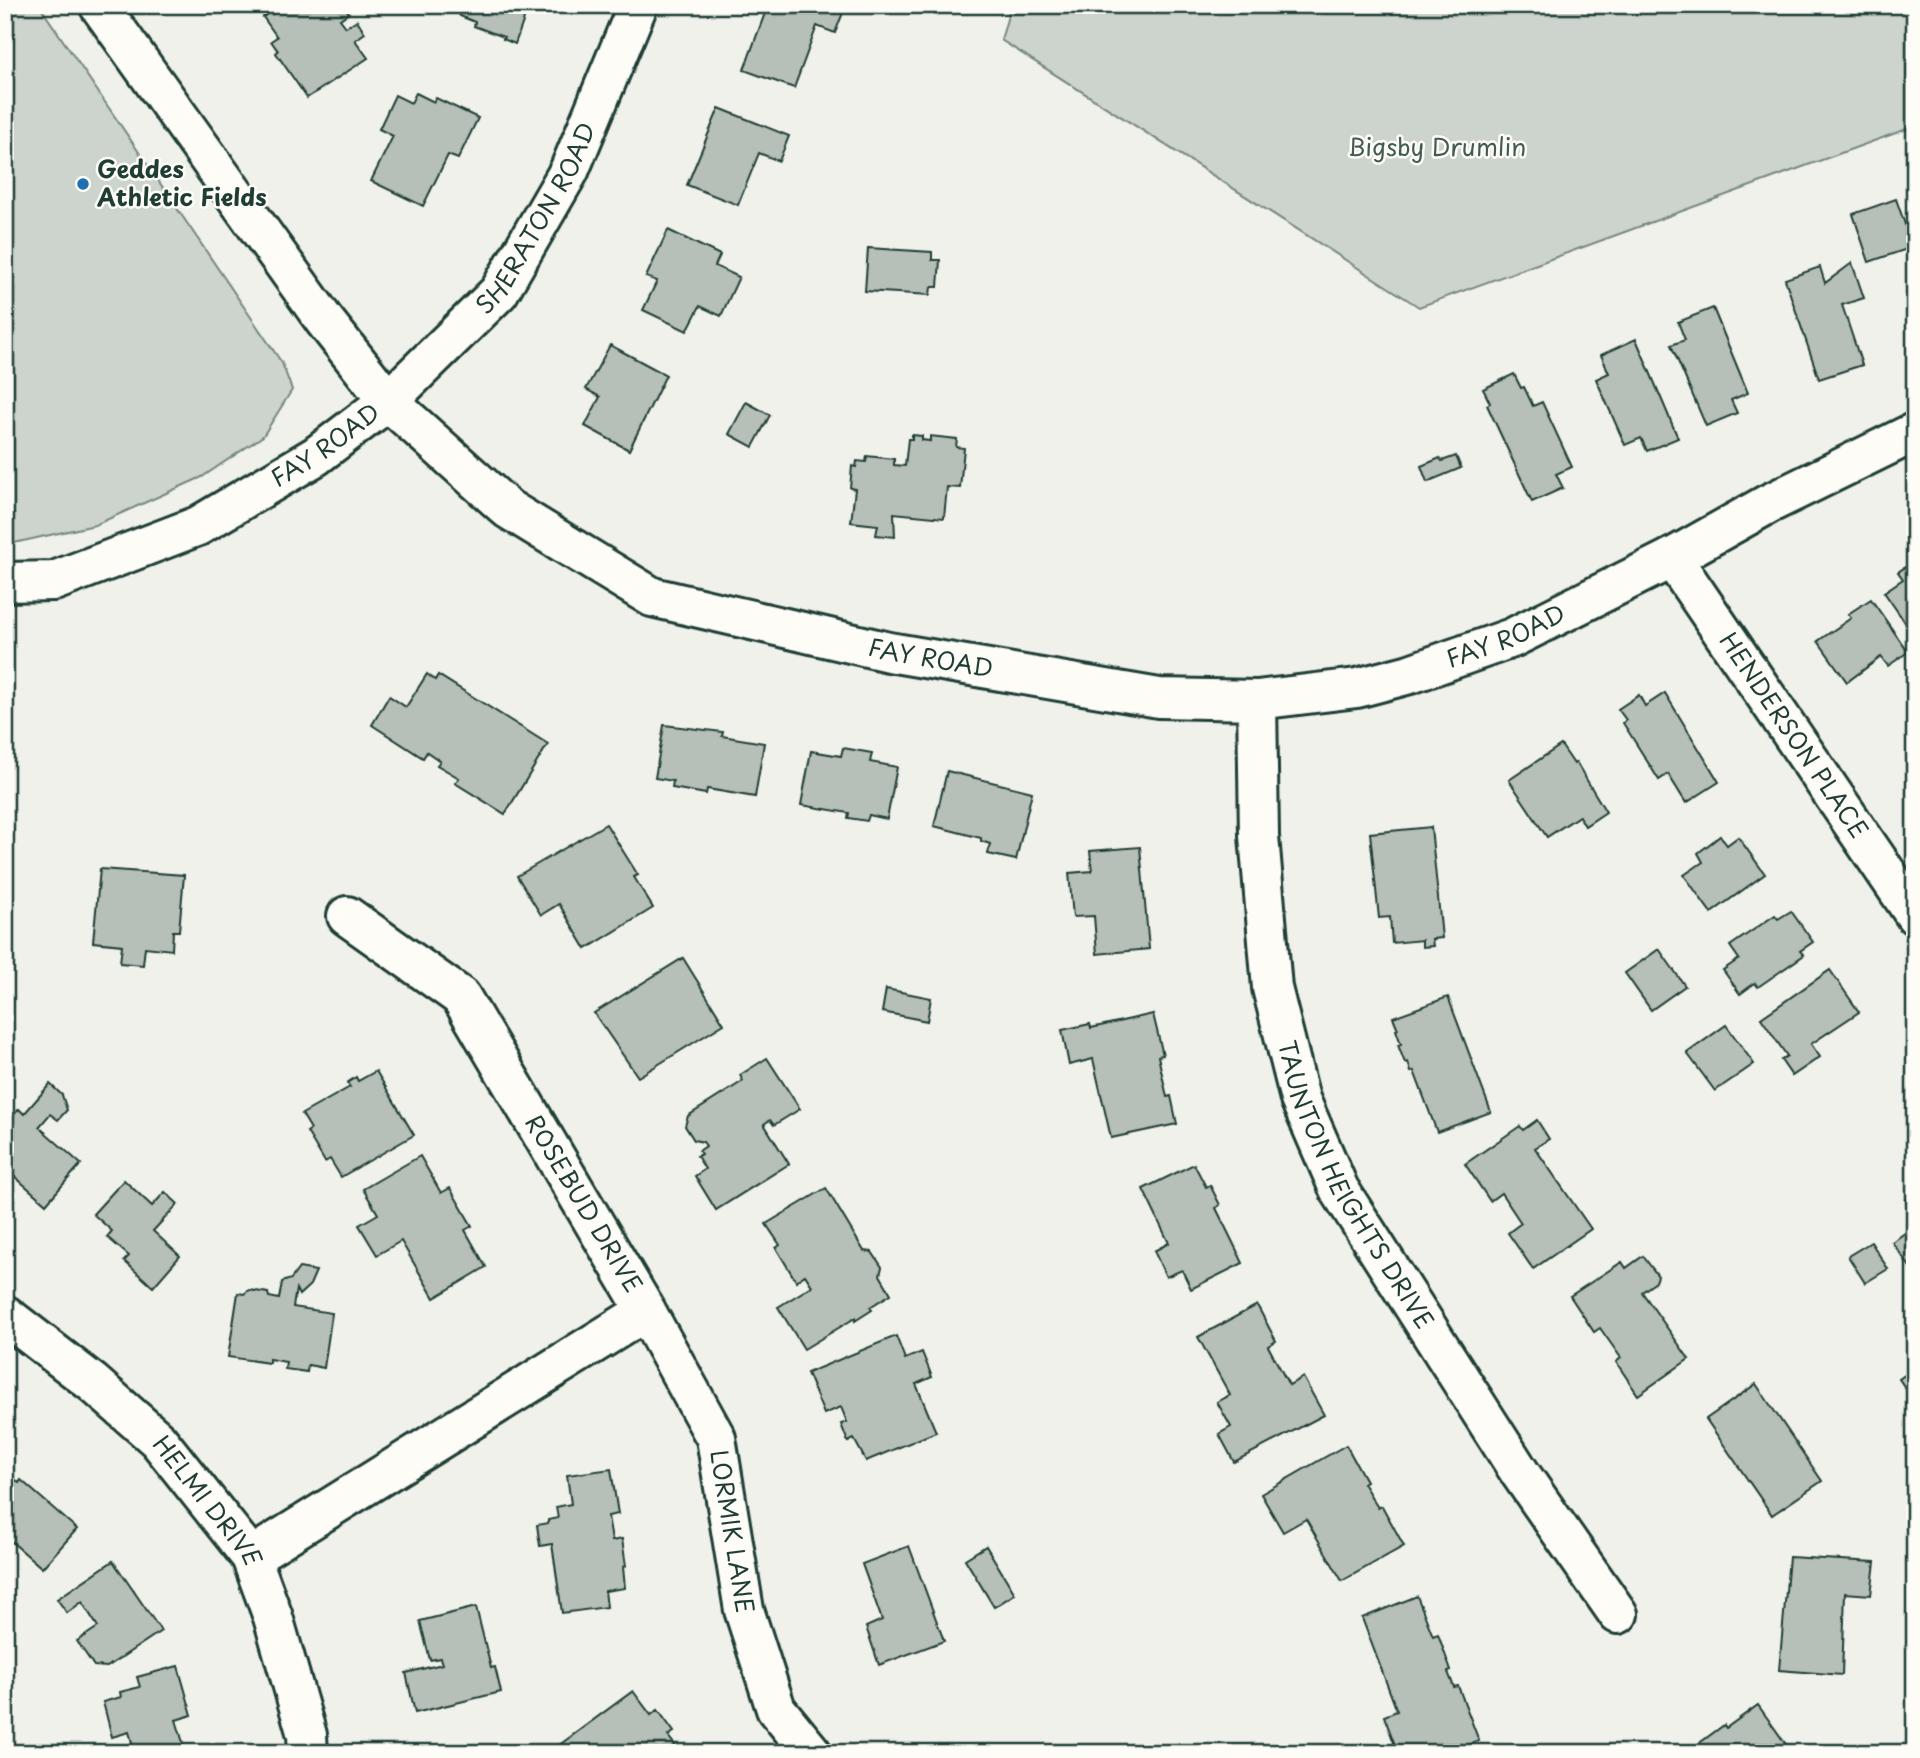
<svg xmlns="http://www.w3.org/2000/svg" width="1920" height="1758" font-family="'Playpen Sans',sans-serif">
<rect width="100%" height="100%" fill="#f0f1eb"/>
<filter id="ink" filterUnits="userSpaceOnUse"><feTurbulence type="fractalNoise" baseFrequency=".0143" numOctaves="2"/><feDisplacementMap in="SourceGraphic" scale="14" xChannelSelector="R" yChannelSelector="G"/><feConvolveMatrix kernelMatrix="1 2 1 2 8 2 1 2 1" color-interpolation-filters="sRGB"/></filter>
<g filter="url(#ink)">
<g fill="#cdd3cd" stroke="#768880" stroke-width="2">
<path d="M 5,5 L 39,5 L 282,363 L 292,390 L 263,436 L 202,477 L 95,525 L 5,545 Z"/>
<path d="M 1011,5 L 1915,5 L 1915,126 L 1419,307 L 1001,40 Z"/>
</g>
<g fill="#b6bfb8" stroke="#1f3d34" stroke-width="2">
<path d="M 285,5 L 346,5 L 344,6 L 349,13 L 340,19 L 346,27 L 357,20 L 365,33 L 355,40 L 368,58 L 307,98 L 276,53 L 278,51 L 271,41 L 277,37 L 263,17 L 270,12 L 272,14 Z"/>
<path d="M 455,5 L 541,5 L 539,12 L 528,8 L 515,44 L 503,39 L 504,37 L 474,26 L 475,22 L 460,16 Z"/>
<path d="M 768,5 L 846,5 L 835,33 L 817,26 L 794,88 L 744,70 Z"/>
<path d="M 416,93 L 434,102 L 436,98 L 478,118 L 458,159 L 448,155 L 423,206 L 371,181 L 393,136 L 379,129 L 395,95 L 411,103 Z"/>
<path d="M 719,108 L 789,136 L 779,161 L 759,153 L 738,205 L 687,185 Z"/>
<path d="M 1896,199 L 1913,247 L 1869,262 L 1853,214 Z"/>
<path d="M 668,230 L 720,255 L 715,266 L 739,277 L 721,316 L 700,306 L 687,331 L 643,310 L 657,281 L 646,277 Z"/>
<path d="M 868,248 L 932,252 L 932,260 L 940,260 L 938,287 L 931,287 L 930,295 L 865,291 Z"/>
<path d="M 1852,263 L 1864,298 L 1842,305 L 1862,365 L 1819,379 L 1785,279 L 1820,267 L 1825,283 Z"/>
<path d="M 1713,308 L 1748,393 L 1731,400 L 1737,413 L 1706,426 L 1671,345 L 1685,340 L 1678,322 Z"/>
<path d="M 1636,339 L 1678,438 L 1647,451 L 1641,438 L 1625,445 L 1596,379 L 1609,373 L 1601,355 Z"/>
<path d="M 610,345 L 666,375 L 629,450 L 585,426 L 600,397 L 586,389 Z"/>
<path d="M 1514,374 L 1521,388 L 1524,387 L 1533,406 L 1542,402 L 1572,467 L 1556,474 L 1563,488 L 1532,502 L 1487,405 L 1490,403 L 1483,389 Z"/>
<path d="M 746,402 L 770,415 L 753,447 L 729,434 Z"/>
<path d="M 912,435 L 922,436 L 922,440 L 930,441 L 930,436 L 957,439 L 956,447 L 964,448 L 960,488 L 947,487 L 944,518 L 894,513 L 895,537 L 876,535 L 878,525 L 851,522 L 855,489 L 850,488 L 852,466 L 856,467 L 857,461 L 866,462 L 867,456 L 894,459 L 894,465 L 905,466 L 908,439 L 912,439 Z"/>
<path d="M 1456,456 L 1461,468 L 1427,482 L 1421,466 L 1440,458 L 1442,461 Z"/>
<path d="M 1914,561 L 1915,633 L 1913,634 L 1884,592 L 1903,579 L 1898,572 Z"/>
<path d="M 1871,599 L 1908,652 L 1888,666 L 1881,657 L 1847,682 L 1818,641 L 1851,618 L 1848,614 Z"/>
<path d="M 1915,668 L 1915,724 L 1912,720 L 1914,718 L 1907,708 Z"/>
<path d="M 427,674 L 435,680 L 438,675 L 548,744 L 505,814 L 455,783 L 459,778 L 437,765 L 440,761 L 427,752 L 423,758 L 372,725 L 389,696 L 406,707 Z"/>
<path d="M 1665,693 L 1719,782 L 1686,803 L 1668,774 L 1659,780 L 1623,723 L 1626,720 L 1618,709 L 1639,695 L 1645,706 Z"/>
<path d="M 664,725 L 723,732 L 722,736 L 764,743 L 755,797 L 707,789 L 706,794 L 672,788 L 673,781 L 655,778 Z"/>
<path d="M 1561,745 L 1574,764 L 1576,762 L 1606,812 L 1585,826 L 1579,816 L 1547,837 L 1509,780 Z"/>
<path d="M 843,748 L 872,753 L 870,762 L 897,767 L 887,819 L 869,815 L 867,821 L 848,818 L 849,813 L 801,805 L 811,751 L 841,756 Z"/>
<path d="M 947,771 L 1032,792 L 1016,860 L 988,854 L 990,844 L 981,841 L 981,838 L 934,826 Z"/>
<path d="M 606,824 L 638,875 L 634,877 L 653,908 L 586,949 L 559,904 L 541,915 L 517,876 Z"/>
<path d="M 1431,827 L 1442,938 L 1432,939 L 1433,946 L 1422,947 L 1422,940 L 1392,943 L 1390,917 L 1379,918 L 1370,833 Z"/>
<path d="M 1720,836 L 1727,845 L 1738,837 L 1765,874 L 1711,913 L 1684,875 L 1703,862 L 1698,853 Z"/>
<path d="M 1140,847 L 1149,949 L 1097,954 L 1094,916 L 1073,917 L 1069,873 L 1092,871 L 1090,851 Z"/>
<path d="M 100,869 L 184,875 L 179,931 L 173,931 L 172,950 L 145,947 L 143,965 L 120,963 L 122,945 L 93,942 Z"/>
<path d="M 1791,911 L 1813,942 L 1800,951 L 1804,955 L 1758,987 L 1755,983 L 1740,994 L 1723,970 L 1739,959 L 1730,946 L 1775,915 L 1778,919 Z"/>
<path d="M 1659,949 L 1685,986 L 1651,1010 L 1625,973 Z"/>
<path d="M 683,958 L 724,1024 L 638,1077 L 594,1013 Z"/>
<path d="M 1830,970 L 1859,1012 L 1811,1044 L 1820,1057 L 1792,1076 L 1781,1060 L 1787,1056 L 1761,1018 Z"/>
<path d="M 886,989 L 931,998 L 927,1021 L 882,1012 Z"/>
<path d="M 1448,997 L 1491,1112 L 1437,1132 L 1414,1071 L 1411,1072 L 1408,1062 L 1405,1063 L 1398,1045 L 1401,1044 L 1396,1030 L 1398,1029 L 1393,1017 Z"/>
<path d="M 1153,1014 L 1163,1055 L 1158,1056 L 1167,1097 L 1171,1096 L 1177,1124 L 1111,1138 L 1093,1059 L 1069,1065 L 1062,1030 L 1090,1024 L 1091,1028 Z"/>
<path d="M 1726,1025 L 1754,1064 L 1715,1091 L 1687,1053 Z"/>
<path d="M 767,1058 L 800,1109 L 774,1125 L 770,1120 L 764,1124 L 789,1164 L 716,1210 L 695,1176 L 705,1169 L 697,1156 L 701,1154 L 699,1151 L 706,1146 L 703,1142 L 694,1140 L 685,1126 L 688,1116 L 743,1081 L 740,1075 Z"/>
<path d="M 376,1071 L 414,1135 L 341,1177 L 330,1159 L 325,1162 L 307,1132 L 311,1129 L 302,1114 L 350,1087 L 347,1083 L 356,1077 L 358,1081 Z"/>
<path d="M 50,1084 L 62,1095 L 67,1110 L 58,1120 L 50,1114 L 39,1127 L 81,1164 L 46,1204 L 5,1168 L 5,1124 L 19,1109 L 24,1114 Z"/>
<path d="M 1537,1120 L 1549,1139 L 1535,1148 L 1591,1229 L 1533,1269 L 1508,1233 L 1521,1223 L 1501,1193 L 1490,1201 L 1465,1164 L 1520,1126 L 1523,1130 Z"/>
<path d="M 420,1156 L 441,1193 L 450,1188 L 472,1226 L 465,1230 L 486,1267 L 434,1298 L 401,1241 L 377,1255 L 359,1225 L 378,1214 L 363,1189 Z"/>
<path d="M 1194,1164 L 1206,1187 L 1210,1185 L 1220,1205 L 1216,1208 L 1243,1263 L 1191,1289 L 1182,1270 L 1166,1277 L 1154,1251 L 1169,1243 L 1143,1189 Z"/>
<path d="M 124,1180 L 152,1206 L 165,1192 L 178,1204 L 153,1231 L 180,1256 L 153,1287 L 124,1261 L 129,1256 L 107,1237 L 112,1231 L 93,1214 Z"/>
<path d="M 826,1188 L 864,1251 L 872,1252 L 882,1267 L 880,1275 L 891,1294 L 870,1307 L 872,1310 L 855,1321 L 855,1318 L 804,1349 L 778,1307 L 812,1286 L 805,1275 L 796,1281 L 776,1248 L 780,1245 L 766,1224 Z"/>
<path d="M 1915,1194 L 1915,1212 L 1906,1200 Z"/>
<path d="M 1915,1226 L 1915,1274 L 1892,1242 Z"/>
<path d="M 1871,1242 L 1888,1269 L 1865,1283 L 1848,1256 Z"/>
<path d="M 1643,1256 L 1658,1276 L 1656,1282 L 1642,1292 L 1689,1359 L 1638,1395 L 1616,1362 L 1621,1358 L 1600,1328 L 1594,1332 L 1570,1296 L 1622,1262 L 1626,1268 Z"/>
<path d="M 299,1268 L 316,1271 L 310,1285 L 299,1295 L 296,1289 L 293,1307 L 332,1313 L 324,1368 L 308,1365 L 307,1372 L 285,1369 L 286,1362 L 269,1359 L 269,1363 L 228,1357 L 238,1293 L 244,1294 L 249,1290 L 268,1293 L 269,1297 L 279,1299 L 282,1282 L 291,1279 Z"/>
<path d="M 1257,1305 L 1276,1341 L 1268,1346 L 1289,1385 L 1303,1377 L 1324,1415 L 1234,1462 L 1219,1434 L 1231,1427 L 1217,1402 L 1230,1395 L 1198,1337 Z"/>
<path d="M 896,1336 L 905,1359 L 922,1352 L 932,1377 L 916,1384 L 936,1432 L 866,1461 L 854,1439 L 848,1442 L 841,1424 L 847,1422 L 841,1407 L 824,1414 L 807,1373 Z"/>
<path d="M 1915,1368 L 1915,1402 L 1899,1379 Z"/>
<path d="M 1756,1384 L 1822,1481 L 1772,1515 L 1706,1419 Z"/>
<path d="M 1346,1445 L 1366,1481 L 1363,1483 L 1378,1508 L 1382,1506 L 1404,1546 L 1342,1581 L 1306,1519 L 1283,1532 L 1261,1494 Z"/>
<path d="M 611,1469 L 618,1514 L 608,1516 L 612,1541 L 622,1539 L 626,1566 L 623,1567 L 625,1588 L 605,1591 L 607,1607 L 562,1613 L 552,1544 L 540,1546 L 537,1525 L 548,1523 L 548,1520 L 558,1518 L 556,1507 L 571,1504 L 567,1475 Z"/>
<path d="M 5,1470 L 19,1483 L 21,1480 L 77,1529 L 42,1568 L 5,1536 Z"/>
<path d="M 909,1546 L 944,1641 L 879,1665 L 866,1627 L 882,1620 L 862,1564 Z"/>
<path d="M 986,1546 L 1015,1594 L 994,1607 L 965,1559 Z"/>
<path d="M 1789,1557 L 1875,1562 L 1871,1595 L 1845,1593 L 1842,1675 L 1779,1670 Z"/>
<path d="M 113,1561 L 161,1631 L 107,1667 L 94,1666 L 77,1641 L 98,1627 L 82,1602 L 67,1613 L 57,1599 Z"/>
<path d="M 1417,1596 L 1433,1636 L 1438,1634 L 1451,1671 L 1448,1672 L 1454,1687 L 1458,1686 L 1479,1741 L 1455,1750 L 1456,1753 L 1398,1753 L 1384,1716 L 1397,1711 L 1362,1618 Z"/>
<path d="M 476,1607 L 491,1668 L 495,1667 L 501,1692 L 415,1713 L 406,1673 L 442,1664 L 440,1658 L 430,1660 L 420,1621 Z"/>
<path d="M 178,1666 L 192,1715 L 176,1720 L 185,1749 L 172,1753 L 135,1753 L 129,1732 L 112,1737 L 103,1702 L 121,1697 L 120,1692 L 140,1687 L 137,1677 Z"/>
<path d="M 633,1691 L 651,1715 L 658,1710 L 674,1732 L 668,1736 L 681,1753 L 555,1753 L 560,1749 L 558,1746 Z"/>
<path d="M 1758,1705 L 1792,1753 L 1686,1753 L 1724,1725 L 1726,1728 Z"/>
</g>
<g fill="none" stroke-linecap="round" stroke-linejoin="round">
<defs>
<g id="minor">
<path id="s1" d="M 388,401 L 499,292 L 569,171 L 638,5"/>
<path id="s2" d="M 1672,558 L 1915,915"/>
<path id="s3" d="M 1257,700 L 1259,836 L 1272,988 L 1300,1099 L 1339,1189 L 1520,1473 L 1618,1614"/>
<path id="s4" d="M 646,1311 L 716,1438 L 744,1610 L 776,1709 L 812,1753"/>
<path id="s5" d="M 5,1315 L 93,1383 L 158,1440 L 251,1557 L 273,1617 L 307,1735 L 308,1753"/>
<path d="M 251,1557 L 646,1311 L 461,997 L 347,916"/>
</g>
<g id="tertiary">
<path id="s6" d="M 99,5 L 324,320 L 388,401 L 508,509 L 652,597 L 889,652 L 1159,698 L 1257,700 L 1357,688 L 1410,674 L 1512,638 L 1672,558 L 1768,504 L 1915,432"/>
<path id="s7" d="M 5,582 L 54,581 L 198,526 L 316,456 L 388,401"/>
</g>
</defs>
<use href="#minor" stroke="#1f3d34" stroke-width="44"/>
<use href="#tertiary" stroke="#1f3d34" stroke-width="44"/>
<use href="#minor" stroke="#fdfcf7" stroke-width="38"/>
<use href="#tertiary" stroke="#fdfcf7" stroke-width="38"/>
</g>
</g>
<circle fill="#1f6fb2" stroke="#fdfcf7" stroke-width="2.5" cx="83" cy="184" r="7"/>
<g text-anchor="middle" stroke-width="5" stroke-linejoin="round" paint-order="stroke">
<g font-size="24" fill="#425b53" stroke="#fdfcf7">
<text x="1437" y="156">Bigsby Drumlin</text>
</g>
<g font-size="24" font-weight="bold" fill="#1f3d34" stroke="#fdfcf7" text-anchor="start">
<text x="97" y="178">Geddes<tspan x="97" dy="28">Athletic Fields</tspan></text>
</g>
<g font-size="24" fill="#1f3d34" stroke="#fdfcf7">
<text dy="8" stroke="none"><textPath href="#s1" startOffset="238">SHERATON ROAD</textPath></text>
<text dy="8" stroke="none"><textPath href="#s7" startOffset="354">FAY ROAD</textPath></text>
<text dy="8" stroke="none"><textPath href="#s6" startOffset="1694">FAY ROAD</textPath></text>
<text dy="8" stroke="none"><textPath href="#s6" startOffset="1106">FAY ROAD</textPath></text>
<text dy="8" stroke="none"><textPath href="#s2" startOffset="215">HENDERSON PLACE</textPath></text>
<text dy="8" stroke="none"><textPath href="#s3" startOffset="504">TAUNTON HEIGHTS DRIVE</textPath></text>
<text transform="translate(583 1204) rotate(59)" y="8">ROSEBUD DRIVE</text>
<text dy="8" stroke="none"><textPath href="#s5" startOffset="276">HELMI DRIVE</textPath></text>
<text dy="8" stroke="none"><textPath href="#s4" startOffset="240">LORMIK LANE</textPath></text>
</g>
</g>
<rect width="1920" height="1758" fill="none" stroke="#fdfcf7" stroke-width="28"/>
<rect x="14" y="14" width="1892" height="1730" fill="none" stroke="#1f3d34" stroke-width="2.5" filter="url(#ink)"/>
</svg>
